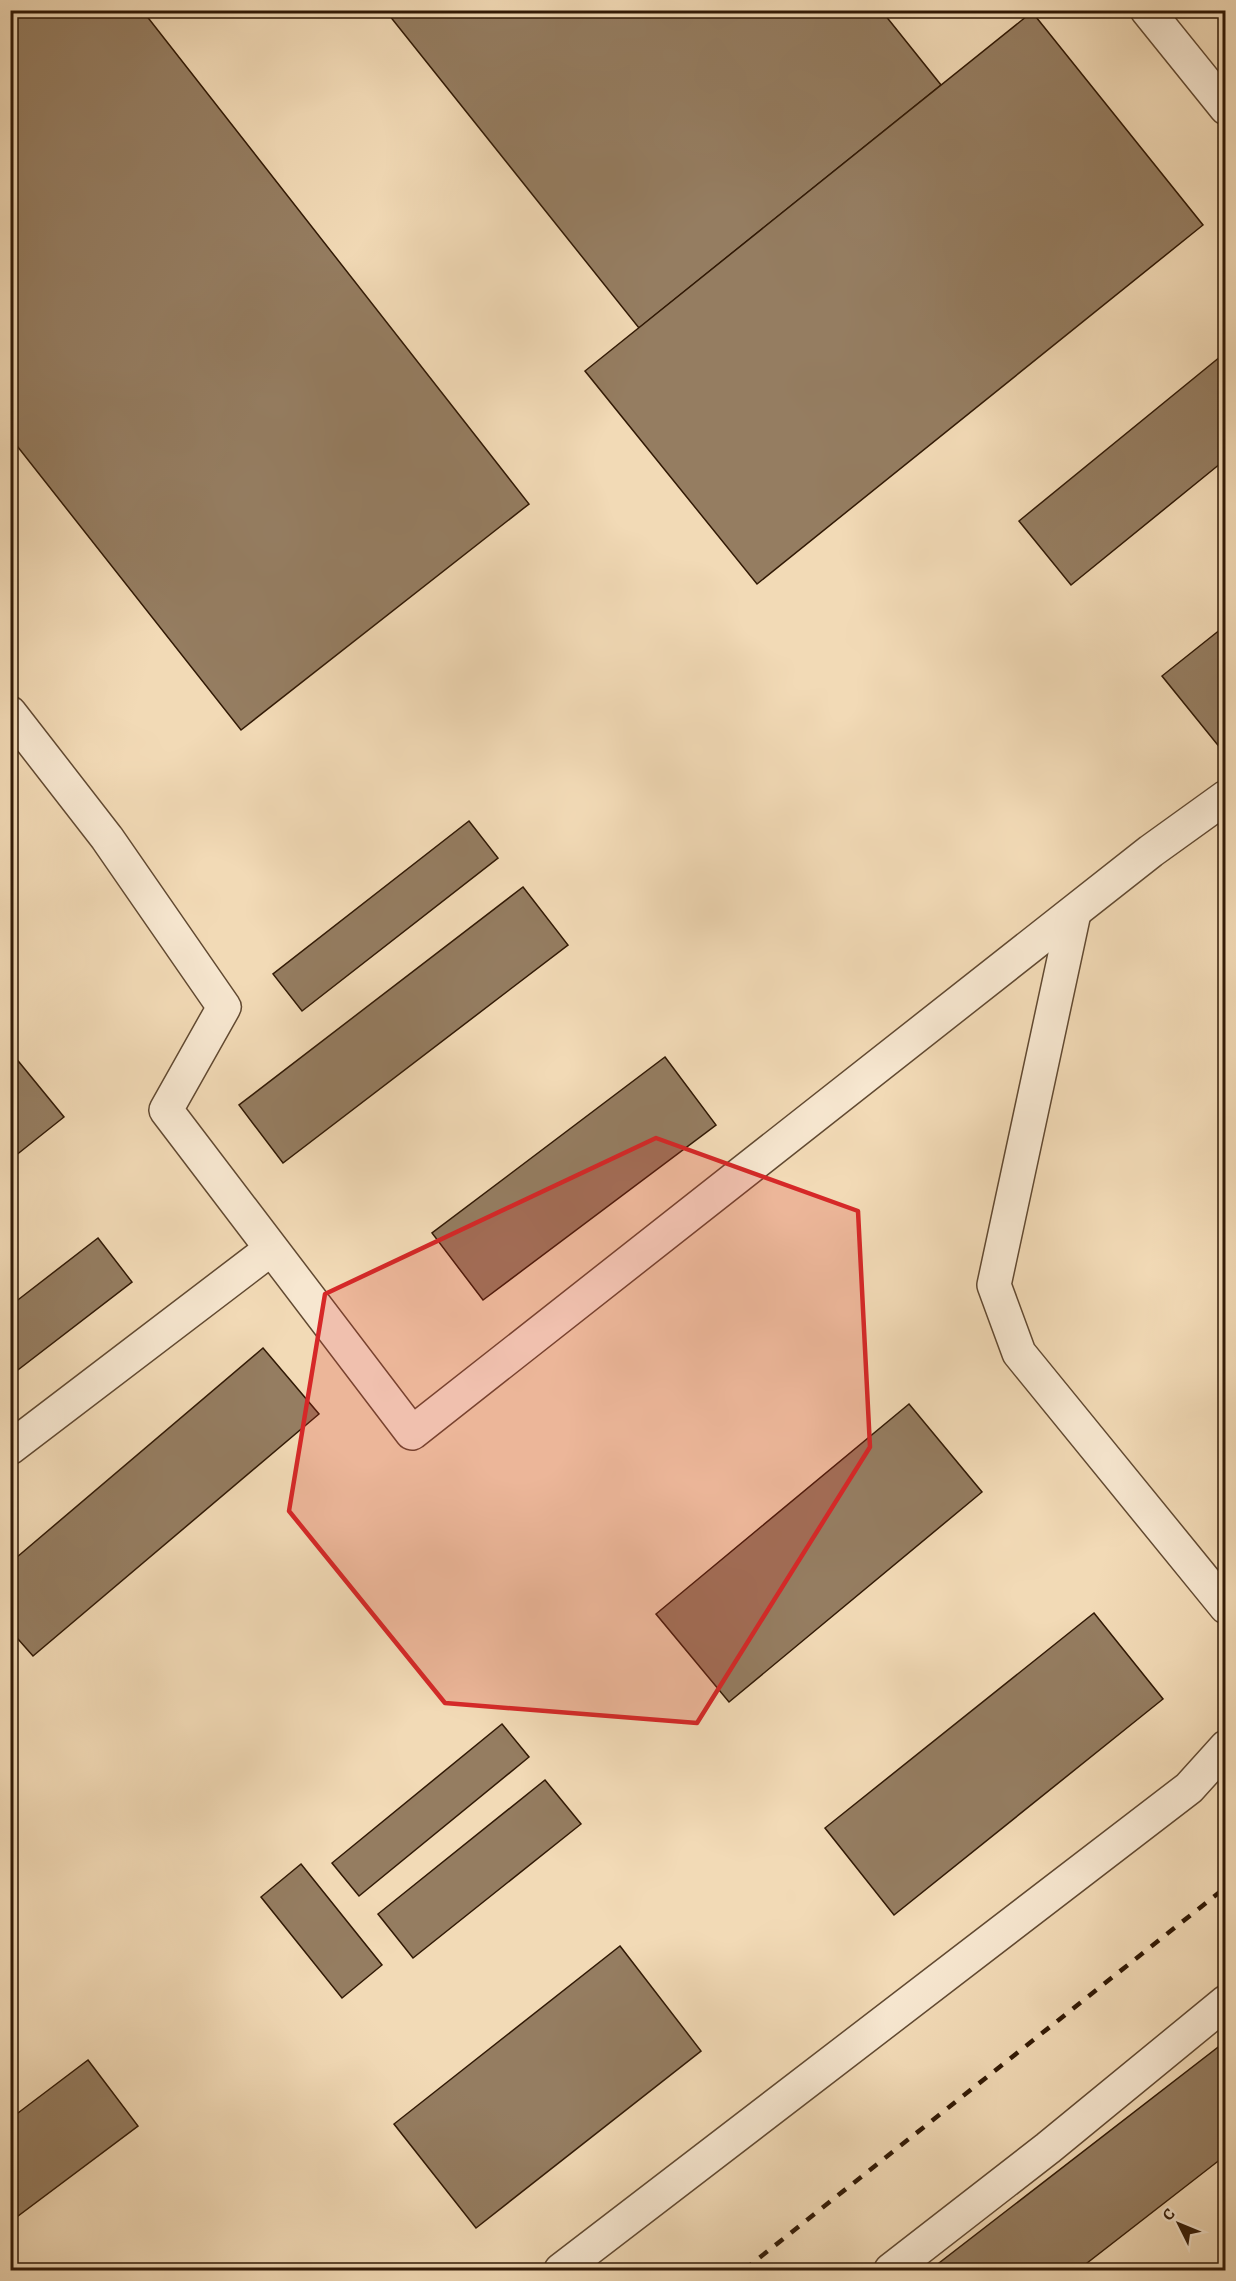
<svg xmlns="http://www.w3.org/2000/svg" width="1236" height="2281" font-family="Alegreya,serif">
<rect width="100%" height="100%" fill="#f2dab6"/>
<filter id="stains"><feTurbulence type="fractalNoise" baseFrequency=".00333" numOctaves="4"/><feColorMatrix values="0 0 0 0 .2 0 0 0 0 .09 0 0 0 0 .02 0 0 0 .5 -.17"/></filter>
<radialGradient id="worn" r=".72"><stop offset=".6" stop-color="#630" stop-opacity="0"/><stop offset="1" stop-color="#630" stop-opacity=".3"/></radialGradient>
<g fill="#957d61" stroke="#311905" stroke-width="1.5">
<path d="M 10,10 L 142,10 L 529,504 L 241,730 L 10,437 Z"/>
<path d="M 385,10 L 881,10 L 941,85 L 639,328 Z"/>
<path d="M 1032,12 L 1203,225 L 757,584 L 585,371 Z"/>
<path d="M 1226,352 L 1226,459 L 1071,585 L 1019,521 Z"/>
<path d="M 1226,625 L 1226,745 L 1221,749 L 1162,676 Z"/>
<path d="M 469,821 L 498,858 L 302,1011 L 273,974 Z"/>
<path d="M 523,887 L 568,945 L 283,1163 L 239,1105 Z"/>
<path d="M 10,1051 L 64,1117 L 10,1160 Z"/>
<path d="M 665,1057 L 716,1125 L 483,1300 L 432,1233 Z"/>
<path d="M 98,1238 L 132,1282 L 10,1376 L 10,1306 Z"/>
<path d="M 263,1348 L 319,1414 L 33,1656 L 10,1630 L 10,1563 Z"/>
<path d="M 909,1404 L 982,1492 L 729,1702 L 656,1614 Z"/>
<path d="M 1094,1613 L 1163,1699 L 894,1915 L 825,1828 Z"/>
<path d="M 502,1724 L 529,1757 L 359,1896 L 332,1863 Z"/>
<path d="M 545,1780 L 581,1824 L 413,1958 L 378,1914 Z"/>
<path d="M 301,1864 L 382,1965 L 342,1998 L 261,1897 Z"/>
<path d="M 620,1946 L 701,2051 L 476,2228 L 394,2124 Z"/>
<path d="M 1226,2041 L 1226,2155 L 1078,2270 L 930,2270 Z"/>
<path d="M 88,2060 L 138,2126 L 10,2222 L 10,2119 Z"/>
</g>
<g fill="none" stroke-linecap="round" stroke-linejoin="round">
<defs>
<g id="minor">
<path d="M 1147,10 L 1226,108"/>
<path d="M 10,713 L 107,838 L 224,1007 L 166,1110 L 412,1433 L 1151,851 L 1226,797"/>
<path d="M 1074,913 L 994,1285 L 1019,1353 L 1226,1607"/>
<path d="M 10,1448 L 271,1249"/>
<path d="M 561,2270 L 1189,1788 L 1226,1747"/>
<path d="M 891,2270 L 1048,2148 L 1226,2002"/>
</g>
</defs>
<use href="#minor" stroke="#614931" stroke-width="36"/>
<use href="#minor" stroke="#f7e7d0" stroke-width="33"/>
<path stroke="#311905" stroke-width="4.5" stroke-dasharray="10 10" stroke-linecap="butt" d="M 744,2270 L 1226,1887"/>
</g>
<path fill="#d62828" fill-opacity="0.2" stroke="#d62828" stroke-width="4.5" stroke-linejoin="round" d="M 656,1138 L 858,1211 L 870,1447 L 697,1723 L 445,1703 L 289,1511 L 325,1294 Z"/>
<rect width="1236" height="2281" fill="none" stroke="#f2dab6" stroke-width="36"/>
<rect x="12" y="12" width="1212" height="2257" fill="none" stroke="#311905" stroke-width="3"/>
<rect x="18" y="18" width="1200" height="2245" fill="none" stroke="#311905" stroke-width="1.5"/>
<g transform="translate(1179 2224) rotate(313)" stroke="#f7e7d0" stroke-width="4.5" paint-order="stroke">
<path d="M0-4.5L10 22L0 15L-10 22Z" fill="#311905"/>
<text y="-9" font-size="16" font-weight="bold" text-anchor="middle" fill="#311905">С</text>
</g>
<rect width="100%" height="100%" filter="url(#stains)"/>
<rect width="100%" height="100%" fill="url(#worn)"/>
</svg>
